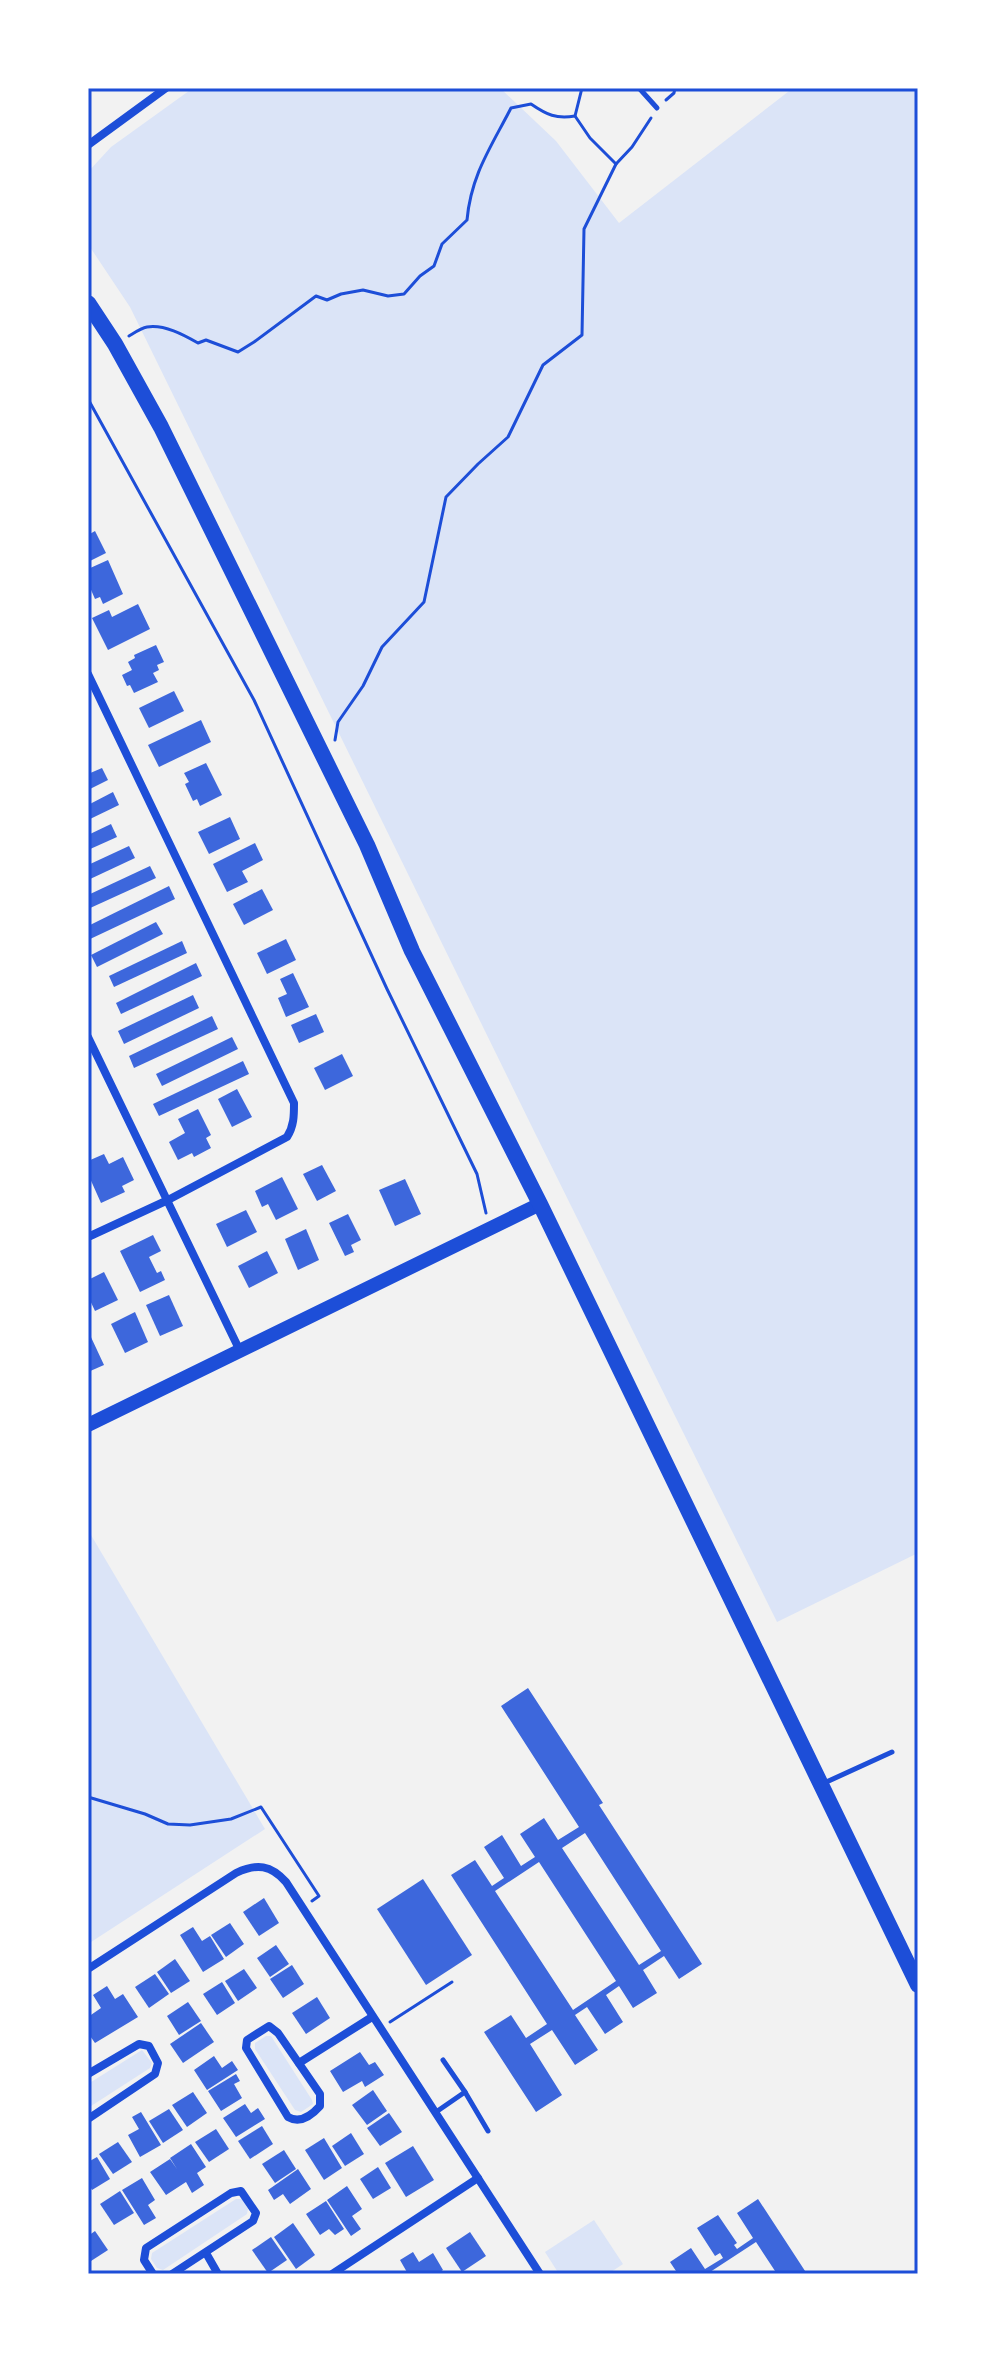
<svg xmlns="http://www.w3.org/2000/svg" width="1006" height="2362" font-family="Overpass,sans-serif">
<rect width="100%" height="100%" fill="#f2f2f2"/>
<g fill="#dbe4f7">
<path d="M 193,88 L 500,88 L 556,141 L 619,223 L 793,88 L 918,88 L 918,1553 L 777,1622 L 533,1129 L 130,307 L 88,244 L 88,172 L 111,147 Z"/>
<path d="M 88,1530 L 265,1829 L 88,1944 Z"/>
<path d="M 266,2036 L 271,2036 L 312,2100 L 313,2104 L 301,2112 L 295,2110 L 255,2049 L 255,2043 Z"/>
<path d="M 142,2050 L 152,2063 L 150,2068 L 88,2108 L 88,2084 Z"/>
<path d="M 236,2199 L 242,2199 L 248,2209 L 247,2214 L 163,2270 L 157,2268 L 151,2259 L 152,2253 Z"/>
<path d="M 594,2220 L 623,2264 L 608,2274 L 559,2274 L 545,2252 Z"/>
</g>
<g fill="#3d67dc" fill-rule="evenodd">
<path d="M 95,531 L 106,553 L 88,562 L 88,535 Z"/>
<path d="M 108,560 L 123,594 L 103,604 L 100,597 L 95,599 L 88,583 L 88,569 Z"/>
<path d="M 138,604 L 150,629 L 108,650 L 92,618 L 109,610 L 112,617 Z"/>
<path d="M 156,645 L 164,662 L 157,665 L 159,670 L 153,673 L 158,682 L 134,693 L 130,685 L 127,686 L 122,675 L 132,670 L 128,662 L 135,658 L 134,655 Z"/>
<path d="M 174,691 L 184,711 L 149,728 L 139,708 Z"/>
<path d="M 201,720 L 211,742 L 159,767 L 148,745 Z"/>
<path d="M 206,763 L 222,795 L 200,806 L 197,799 L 193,801 L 185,784 L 189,782 L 184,773 Z"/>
<path d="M 102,768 L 108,780 L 88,790 L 88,774 Z"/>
<path d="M 113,792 L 119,805 L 88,820 L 88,805 Z"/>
<path d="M 230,817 L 240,839 L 209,854 L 198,832 Z"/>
<path d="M 111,824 L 117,837 L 88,850 L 88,835 Z"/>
<path d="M 255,843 L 263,860 L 242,871 L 248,882 L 227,892 L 213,864 Z"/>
<path d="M 129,846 L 135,858 L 88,880 L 88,865 Z"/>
<path d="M 150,866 L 156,878 L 88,909 L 88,895 Z"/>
<path d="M 169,886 L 175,899 L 88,940 L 88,926 Z"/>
<path d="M 262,889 L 273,910 L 244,925 L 233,904 Z"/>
<path d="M 156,922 L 163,934 L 97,967 L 91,955 Z"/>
<path d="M 286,939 L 296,960 L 267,974 L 257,953 Z"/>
<path d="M 182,941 L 187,953 L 114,987 L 109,976 Z"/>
<path d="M 196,963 L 202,976 L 121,1014 L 116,1003 Z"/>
<path d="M 293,973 L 309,1007 L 286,1017 L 278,998 L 287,994 L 280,979 Z"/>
<path d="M 193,995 L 199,1008 L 124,1044 L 118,1031 Z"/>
<path d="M 316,1014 L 324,1032 L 299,1043 L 291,1025 Z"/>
<path d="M 212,1016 L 218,1029 L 134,1068 L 129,1056 Z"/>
<path d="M 232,1037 L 238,1049 L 162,1086 L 156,1074 Z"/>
<path d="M 342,1054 L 353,1076 L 325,1090 L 314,1068 Z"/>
<path d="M 243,1061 L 249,1074 L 159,1116 L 153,1104 Z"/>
<path d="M 237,1089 L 252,1117 L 232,1127 L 218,1099 Z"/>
<path d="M 198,1109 L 211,1135 L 206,1138 L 211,1148 L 194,1157 L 192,1153 L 178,1160 L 169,1142 L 185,1133 L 178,1119 Z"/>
<path d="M 104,1154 L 109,1164 L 123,1157 L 134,1180 L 122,1186 L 125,1192 L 101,1203 L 88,1174 L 88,1161 Z"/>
<path d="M 322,1165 L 336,1191 L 317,1201 L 303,1174 Z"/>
<path d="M 282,1177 L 298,1209 L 276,1220 L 268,1204 L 262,1207 L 255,1191 Z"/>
<path d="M 405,1179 L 421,1214 L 395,1226 L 379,1190 Z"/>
<path d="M 246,1210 L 257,1232 L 227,1247 L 216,1224 Z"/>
<path d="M 348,1214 L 361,1240 L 351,1245 L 354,1252 L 345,1256 L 329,1223 Z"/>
<path d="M 306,1229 L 319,1260 L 298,1270 L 285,1239 Z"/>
<path d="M 153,1235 L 161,1251 L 149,1257 L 157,1273 L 161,1271 L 165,1280 L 140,1292 L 120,1251 Z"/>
<path d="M 267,1251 L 278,1273 L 249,1288 L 238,1266 Z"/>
<path d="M 104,1272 L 118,1300 L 95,1311 L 88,1296 L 88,1280 Z"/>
<path d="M 169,1295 L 183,1326 L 160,1336 L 146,1305 Z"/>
<path d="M 135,1312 L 148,1342 L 125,1353 L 111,1324 Z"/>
<path d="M 90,1335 L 104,1365 L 88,1372 L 88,1336 Z"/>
<path d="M 528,1688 L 603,1803 L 599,1805 L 702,1964 L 679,1979 L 664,1956 L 643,1970 L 657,1993 L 633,2008 L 619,1986 L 606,1995 L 623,2022 L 605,2034 L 587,2007 L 575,2015 L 598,2050 L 575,2065 L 552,2030 L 530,2044 L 562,2095 L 536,2112 L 484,2032 L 511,2015 L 526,2038 L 547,2024 L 451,1875 L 475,1860 L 492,1886 L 504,1878 L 484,1847 L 502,1835 L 521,1866 L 535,1857 L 520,1834 L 544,1818 L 558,1840 L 579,1827 L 501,1706 ZM 585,1833 L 661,1951 L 639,1965 L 562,1848 ZM 539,1862 L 616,1981 L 573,2010 L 495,1891 Z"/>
<path d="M 423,1879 L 472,1955 L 426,1985 L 377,1909 Z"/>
<path d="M 264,1898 L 279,1923 L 259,1936 L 243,1912 Z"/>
<path d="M 230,1923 L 244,1944 L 226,1957 L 211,1935 Z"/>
<path d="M 193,1927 L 202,1941 L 210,1936 L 224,1959 L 203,1972 L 180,1935 Z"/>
<path d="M 276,1945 L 289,1964 L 270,1977 L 257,1958 Z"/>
<path d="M 175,1959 L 190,1981 L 171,1993 L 157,1972 Z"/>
<path d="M 292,1965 L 304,1984 L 283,1998 L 270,1979 Z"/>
<path d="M 244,1969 L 257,1988 L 238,2001 L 225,1981 Z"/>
<path d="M 155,1974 L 169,1994 L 149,2008 L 135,1987 Z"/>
<path d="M 222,1982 L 235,2003 L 217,2015 L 203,1994 Z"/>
<path d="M 107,1986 L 115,1999 L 123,1994 L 138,2017 L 95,2043 L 88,2033 L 88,2017 L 101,2008 L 93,1995 Z"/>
<path d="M 317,1997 L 330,2018 L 306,2034 L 292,2013 Z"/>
<path d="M 188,2002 L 201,2021 L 179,2035 L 167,2016 Z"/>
<path d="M 201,2023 L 214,2042 L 183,2063 L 170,2044 Z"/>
<path d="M 360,2052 L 369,2065 L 375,2062 L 384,2075 L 365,2087 L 362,2081 L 343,2092 L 330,2071 Z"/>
<path d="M 214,2056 L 222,2068 L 232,2061 L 238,2070 L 207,2090 L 194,2070 Z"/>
<path d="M 236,2074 L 240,2081 L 234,2084 L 242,2098 L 221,2111 L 208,2091 Z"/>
<path d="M 373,2090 L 387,2111 L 367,2125 L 352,2105 Z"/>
<path d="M 193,2092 L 207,2113 L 187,2127 L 172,2105 Z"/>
<path d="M 245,2104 L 251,2113 L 258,2108 L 265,2119 L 236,2137 L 223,2118 Z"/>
<path d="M 169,2109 L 183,2130 L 163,2143 L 149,2121 Z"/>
<path d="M 141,2112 L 161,2145 L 140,2157 L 128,2135 L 139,2129 L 132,2117 Z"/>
<path d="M 389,2113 L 402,2132 L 380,2146 L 367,2128 Z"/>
<path d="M 262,2126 L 273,2144 L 250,2159 L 238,2141 Z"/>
<path d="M 216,2129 L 229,2149 L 209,2162 L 195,2142 Z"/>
<path d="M 351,2133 L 364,2154 L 345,2166 L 332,2146 Z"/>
<path d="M 324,2138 L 342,2168 L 324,2180 L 305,2150 Z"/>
<path d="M 118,2142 L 132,2162 L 113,2174 L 99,2154 Z"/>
<path d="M 191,2144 L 206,2167 L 197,2173 L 204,2185 L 192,2193 L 186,2182 L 166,2195 L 150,2172 L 170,2159 L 177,2169 L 170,2158 Z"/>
<path d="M 413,2146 L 434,2180 L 406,2197 L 385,2163 Z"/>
<path d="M 284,2150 L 296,2169 L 275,2183 L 262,2164 Z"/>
<path d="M 97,2157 L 110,2179 L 92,2190 L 88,2183 L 88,2162 Z"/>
<path d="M 378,2167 L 391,2188 L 373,2199 L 360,2179 Z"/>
<path d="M 298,2169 L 311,2189 L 290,2204 L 283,2194 L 274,2200 L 268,2190 Z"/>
<path d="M 142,2178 L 155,2200 L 148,2205 L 156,2218 L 144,2225 L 122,2190 Z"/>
<path d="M 347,2186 L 362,2209 L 352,2216 L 361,2229 L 351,2236 L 327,2200 Z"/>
<path d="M 120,2191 L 134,2213 L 114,2225 L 100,2204 Z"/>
<path d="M 758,2199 L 807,2274 L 777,2274 L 756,2242 L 707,2274 L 678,2274 L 670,2262 L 691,2248 L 705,2269 L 723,2258 L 720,2253 L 715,2256 L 697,2228 L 718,2215 L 737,2243 L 734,2245 L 737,2249 L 753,2238 L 737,2213 Z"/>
<path d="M 326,2201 L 344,2229 L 335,2235 L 329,2229 L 320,2235 L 306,2214 Z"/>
<path d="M 293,2223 L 315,2255 L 296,2269 L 274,2237 Z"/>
<path d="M 95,2231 L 108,2250 L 91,2261 L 88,2259 L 88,2236 Z"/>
<path d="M 470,2232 L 486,2256 L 462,2272 L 446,2248 Z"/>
<path d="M 271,2237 L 287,2260 L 268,2273 L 252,2250 Z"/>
<path d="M 413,2252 L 419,2262 L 433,2253 L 443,2270 L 437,2274 L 408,2274 L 400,2260 Z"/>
</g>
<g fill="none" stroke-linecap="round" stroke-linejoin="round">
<g stroke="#1d4ed8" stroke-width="3">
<path d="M 582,88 L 575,116 L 590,138 L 616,164 L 632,147 L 651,118"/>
<path d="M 666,100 L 674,93 L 675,88"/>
<path d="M 129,336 C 134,333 141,328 147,327 C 164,324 184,335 198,343 L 206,340 L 238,352 L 254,342 L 316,296 L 327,300 L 341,294 L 363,290 L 388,296 L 404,294 L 420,276 L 434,266 L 442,244 L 467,220 C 471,175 491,147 511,108 L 531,104 C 547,115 556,119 575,116"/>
<path d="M 88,399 L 254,700 L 387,989 L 477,1174 L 486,1213"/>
<path d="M 335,740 L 338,722 L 363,686 L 382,647 L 424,602 L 446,497 L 478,464 L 508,437 L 543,365 L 582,335 L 584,229 L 616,164"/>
<path d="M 88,1797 L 145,1814 L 168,1824 L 190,1825 L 231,1819 L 261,1807 L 319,1896 L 312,1901"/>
<path d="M 390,2022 L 452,1982"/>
</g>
<g stroke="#1d4ed8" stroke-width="5">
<path d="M 639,88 L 657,108"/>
<path d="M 822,1784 L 892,1752"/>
<path d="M 465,2092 L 488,2131"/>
<path d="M 436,2112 L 465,2092 L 443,2060"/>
</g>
<g stroke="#1d4ed8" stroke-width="8">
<path d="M 88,145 L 166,88"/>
<path d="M 88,674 L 294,1103 C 294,1116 294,1126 287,1137 L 168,1200 L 88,1237"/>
<path d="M 88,1037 L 240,1351"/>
<path d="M 88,1969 L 236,1873 C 257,1863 271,1865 286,1882 L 540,2274"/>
<path d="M 269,2026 L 278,2033 L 320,2094 L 320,2106 C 312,2115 300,2124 288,2117 L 246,2048 L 247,2040 Z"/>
<path d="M 299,2063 L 372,2017"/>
<path d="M 88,2074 L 139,2044 L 149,2046 L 158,2063 L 155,2074 L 88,2119"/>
<path d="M 206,2253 L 218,2274"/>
<path d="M 153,2274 L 144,2260 L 146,2248 L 231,2193 L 241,2191 L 256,2213 L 253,2221 L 172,2274"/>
<path d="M 332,2274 L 478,2178"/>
</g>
<path stroke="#1d4ed8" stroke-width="14" d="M 88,1425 L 540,1204"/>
<path stroke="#1d4ed8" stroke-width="16" d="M 88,303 L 115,344 L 161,427 L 367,845 L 412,951 L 540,1204 L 918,1985"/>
</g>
<rect width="1006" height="2362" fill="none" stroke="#ffffff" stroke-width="180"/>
<rect x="90" y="90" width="826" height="2182" fill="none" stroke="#1d4ed8" stroke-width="3"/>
</svg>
